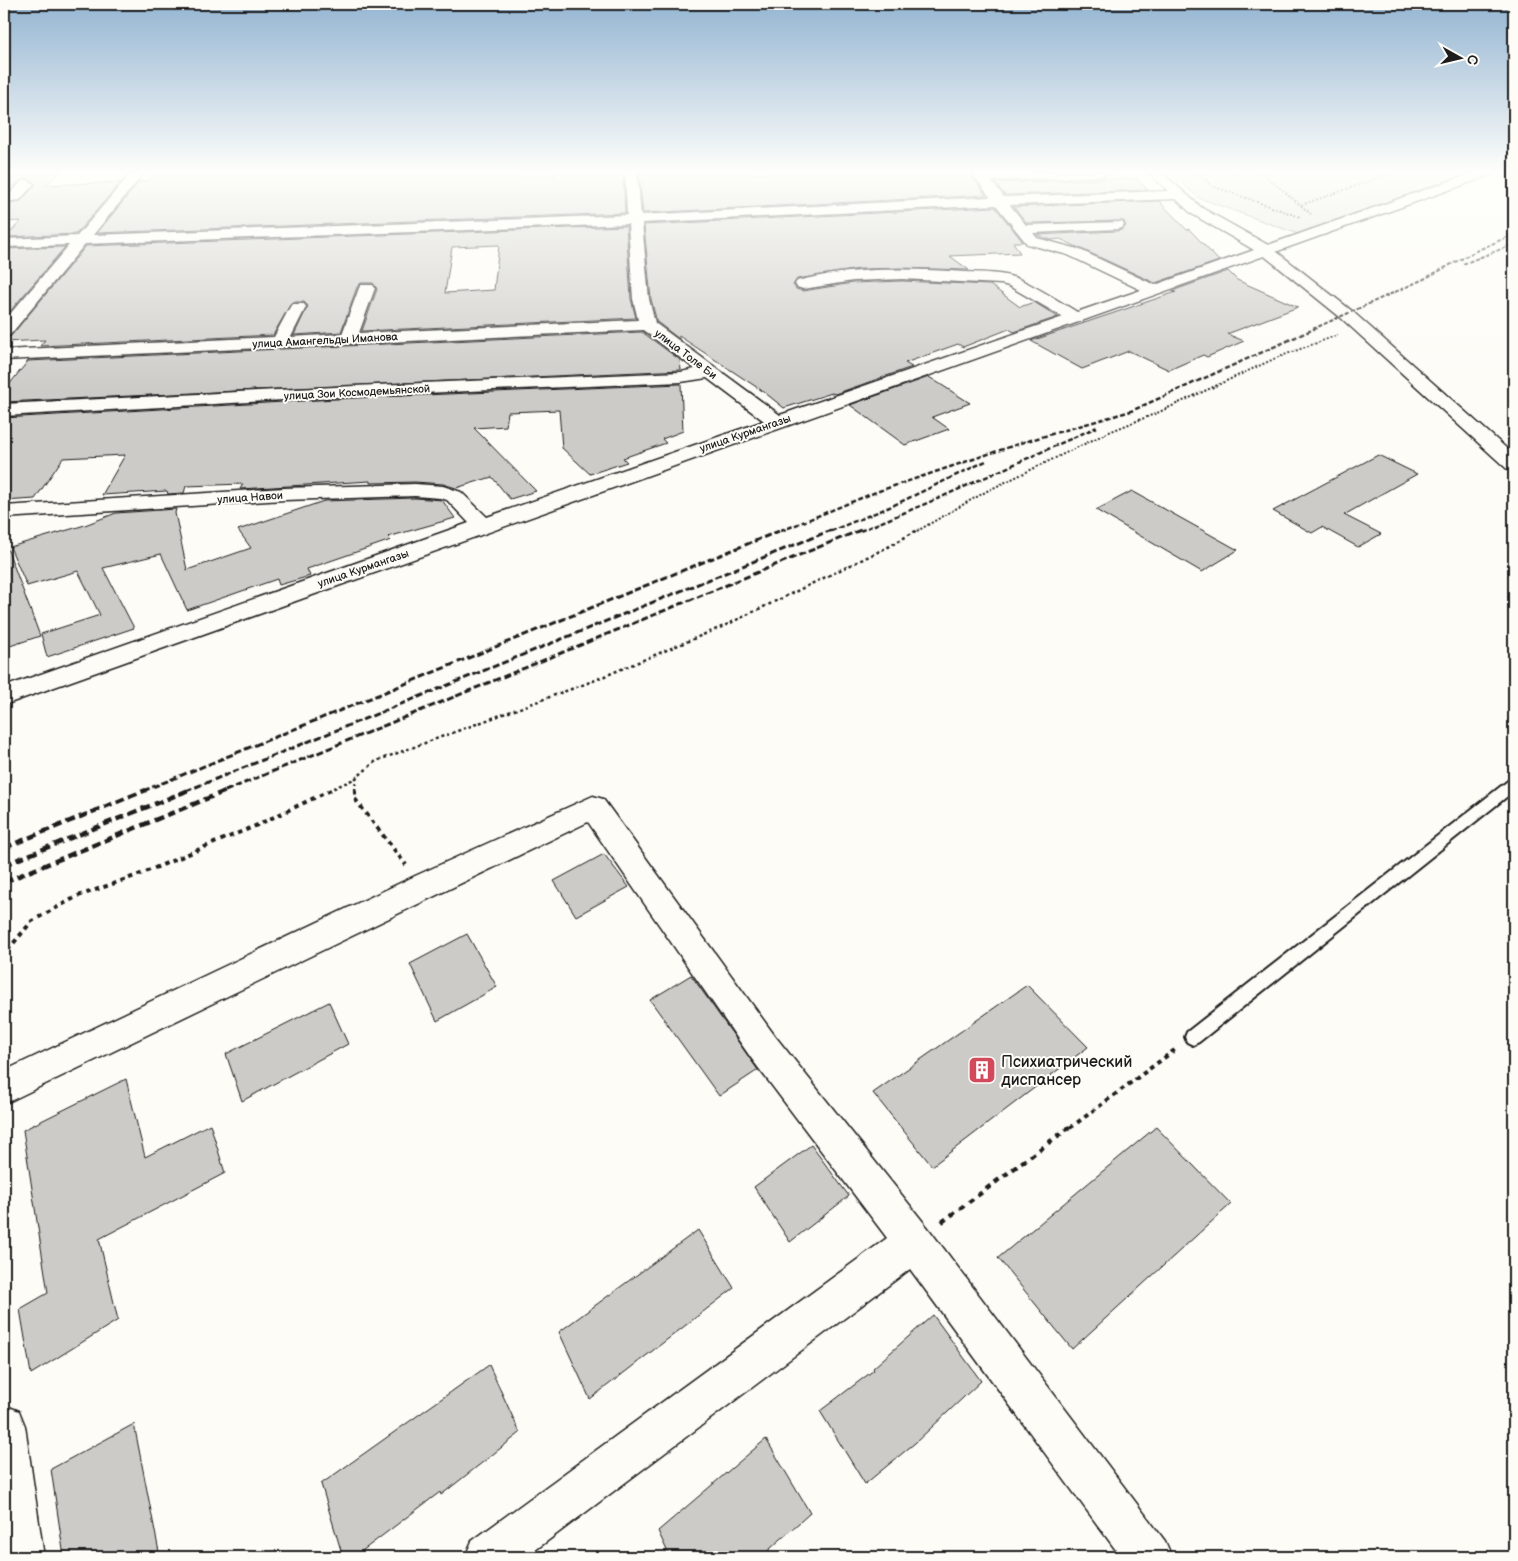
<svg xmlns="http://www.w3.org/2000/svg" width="1518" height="1561" font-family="'Balsamiq Sans',sans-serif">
<rect width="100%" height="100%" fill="#fdfcf7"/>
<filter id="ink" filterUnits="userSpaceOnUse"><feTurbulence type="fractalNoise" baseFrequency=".02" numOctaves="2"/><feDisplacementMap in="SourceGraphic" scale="10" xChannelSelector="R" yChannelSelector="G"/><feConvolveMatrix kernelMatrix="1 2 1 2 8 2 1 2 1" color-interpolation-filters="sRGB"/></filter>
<g filter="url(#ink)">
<path fill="#e0dfdb" stroke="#7e7e7c" d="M 1169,172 L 1481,172 L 1298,234 L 1199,198 Z"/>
<g fill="#cccbc8" stroke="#1c1c1c" fill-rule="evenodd">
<path d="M 4,172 L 60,172 L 46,185 L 121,182 L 76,234 L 6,237 L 21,221 L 4,222 L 4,204 L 21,201 L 36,184 L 28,178 L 22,179 L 10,191 L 4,192 Z"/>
<path d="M 156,172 L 393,172 L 391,176 L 487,172 L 486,178 L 555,175 L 555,172 L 623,172 L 625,213 L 97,233 L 139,182 L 148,181 Z"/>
<path d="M 639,172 L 746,172 L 747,174 L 808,172 L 969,172 L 986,195 L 643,213 Z"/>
<path d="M 1136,178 L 1148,190 L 1005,195 L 995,183 Z"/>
<path d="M 1159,201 L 1187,230 L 1189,229 L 1219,261 L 1155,283 L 1060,239 L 1051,240 L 1037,235 L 1117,231 L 1122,230 L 1126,226 L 1124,221 L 1027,223 L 1014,207 Z"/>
<path d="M 995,207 L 1023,242 L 1013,242 L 1020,253 L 950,256 L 969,270 L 902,268 L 859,269 L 797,279 L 793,285 L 796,289 L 803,291 L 853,283 L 902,281 L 990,285 L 1020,307 L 1034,302 L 1058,317 L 1014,332 L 1009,329 L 963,347 L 958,344 L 905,363 L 912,367 L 835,394 L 832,393 L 784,408 L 764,392 L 679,336 L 679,339 L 657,322 L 651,299 L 644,225 Z"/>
<path d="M 626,226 L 631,299 L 636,318 L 362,331 L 377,289 L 373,283 L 361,283 L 357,287 L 341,332 L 294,335 L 308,306 L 304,302 L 292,302 L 273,335 L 40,346 L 45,340 L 4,342 L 4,338 L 11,336 L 86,246 ZM 499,245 L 494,290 L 445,293 L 452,247 Z"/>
<path d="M 65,247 L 4,318 L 4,249 Z"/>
<path d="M 1228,271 L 1237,280 L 1298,307 L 1227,334 L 1244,341 L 1207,357 L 1203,355 L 1169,370 L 1129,351 L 1082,369 L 1031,341 L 1176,292 L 1172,291 Z"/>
<path d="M 642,332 L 680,360 L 681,370 L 4,402 L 4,391 L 28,361 Z"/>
<path d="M 929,377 L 970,403 L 932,417 L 949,429 L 905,445 L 850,405 Z"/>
<path d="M 681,384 L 683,431 L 662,439 L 666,443 L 623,458 L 627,462 L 590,474 L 562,448 L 559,410 L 508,412 L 506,426 L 474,428 L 536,491 L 510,499 L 492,477 L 456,488 L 443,484 L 415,482 L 370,483 L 370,481 L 240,489 L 243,484 L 186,486 L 184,493 L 168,494 L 167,491 L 102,495 L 125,455 L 63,458 L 35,499 L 4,501 L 4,418 L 354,398 Z"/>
<path d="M 1378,455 L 1417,474 L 1344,515 L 1381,534 L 1358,547 L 1322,527 L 1312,533 L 1273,511 Z"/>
<path d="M 1132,491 L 1238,550 L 1202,572 L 1096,510 Z"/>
<path d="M 415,498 L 442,500 L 455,518 L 388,537 L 391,540 L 307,569 L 310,576 L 279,585 L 277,579 L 187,610 L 161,554 L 103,568 L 134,628 L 47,657 L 41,634 L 100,615 L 78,571 L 27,586 L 10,547 L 85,525 L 116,513 L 176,509 L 175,513 L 187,570 L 251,548 L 238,530 L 324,501 Z"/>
<path d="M 6,545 L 40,636 L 4,648 L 4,546 Z"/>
<path d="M 604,854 L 629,887 L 576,916 L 554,881 Z"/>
<path d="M 467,934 L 497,987 L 437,1021 L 410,964 Z"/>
<path d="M 691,975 L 758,1070 L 719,1096 L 650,1000 Z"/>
<path d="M 1027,985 L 1088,1047 L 932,1166 L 873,1093 Z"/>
<path d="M 329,1002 L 348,1044 L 242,1101 L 226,1054 Z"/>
<path d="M 126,1079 L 145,1157 L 210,1124 L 225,1173 L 99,1239 L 118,1320 L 31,1374 L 20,1309 L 48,1293 L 23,1130 Z"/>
<path d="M 1156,1127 L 1231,1204 L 1072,1349 L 998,1258 Z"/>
<path d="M 811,1145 L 849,1196 L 790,1242 L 754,1187 Z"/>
<path d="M 698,1230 L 734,1288 L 590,1399 L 559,1332 Z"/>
<path d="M 933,1315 L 981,1381 L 915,1443 L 865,1484 L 820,1411 L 874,1370 L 873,1368 Z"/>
<path d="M 489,1365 L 520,1433 L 441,1495 L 440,1492 L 354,1557 L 343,1557 L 321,1484 Z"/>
<path d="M 134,1424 L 160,1557 L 64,1557 L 51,1469 Z"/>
<path d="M 766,1439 L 810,1513 L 761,1557 L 670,1557 L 658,1531 Z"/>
</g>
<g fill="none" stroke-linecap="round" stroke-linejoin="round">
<defs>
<path id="lane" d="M 1514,779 L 1514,791 L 1199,1042 L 1193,1045 L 1187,1042 L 1185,1037 L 1187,1032 L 1509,780 Z"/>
<g id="street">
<path d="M 132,172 L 145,172 L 93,235 L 627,215 L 625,172 L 637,172 L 641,215 L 990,197 L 971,172 L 1109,172 L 1103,176 L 991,181 L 1004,197 L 1168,191 L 1148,172 L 1161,172 L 1202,208 L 1268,245 L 1475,172 L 1492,172 L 1491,175 L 4,705 L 4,687 L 469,523 L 447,500 L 440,498 L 415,496 L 284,500 L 4,518 L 4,506 L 284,488 L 415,484 L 443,486 L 461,492 L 487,517 L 764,421 L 707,378 L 681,382 L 354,396 L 4,416 L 4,404 L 354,386 L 681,372 L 695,369 L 643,330 L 4,360 L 4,350 L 274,337 L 290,307 L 292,304 L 304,304 L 306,307 L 291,337 L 342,334 L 359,288 L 361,285 L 373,285 L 375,288 L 359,333 L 638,320 L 633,299 L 628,224 L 85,244 L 10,335 L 4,336 L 4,321 L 69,245 L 4,247 L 4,239 L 77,236 ZM 1176,199 L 1192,214 L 1254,250 L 1155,285 L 1078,249 L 1037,238 L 1033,233 L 1117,229 L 1122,228 L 1124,225 L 1122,222 L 1026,225 L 1010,205 ZM 996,205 L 1027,244 L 1068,255 L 1141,290 L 1077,312 C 1059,301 1040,289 1021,280 C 1004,272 983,273 965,272 C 909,268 852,267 797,281 L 795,284 L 797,287 L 803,289 L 853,281 L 902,279 L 1001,284 L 1009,286 L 1063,317 L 780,415 L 655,323 L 649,299 L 642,223 Z"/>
<path d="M 27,180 L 34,184 L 20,200 L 4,202 L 4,194 L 11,193 L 22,181 Z"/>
<path d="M 593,796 L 603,799 L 775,1036 L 928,1228 L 1165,1541 L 1172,1557 L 1121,1557 L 910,1269 L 526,1557 L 465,1557 L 472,1541 L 887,1238 L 751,1058 L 588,822 L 4,1104 L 4,1071 L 415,876 Z"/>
<path d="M 4,1405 L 19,1411 L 25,1426 L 44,1557 L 4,1557 Z"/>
</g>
<path id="secondary" d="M 1267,247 L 1272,248 L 1352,311 L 1514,455 L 1514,471 L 1507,469 L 1340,317 L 1262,254 L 1260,251 L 1262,248 Z"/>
</defs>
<use href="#lane" stroke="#1c1c1c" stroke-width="4"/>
<use href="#street" stroke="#1c1c1c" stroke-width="3"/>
<use href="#secondary" stroke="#1c1c1c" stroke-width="3"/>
<g stroke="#1c1c1c" stroke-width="2" stroke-dasharray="2 2" stroke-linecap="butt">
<path d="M 1196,172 L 1212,186 L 1300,217"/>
<path d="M 1261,172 L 1311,214"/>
<path d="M 1301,205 L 1396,172"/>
<path d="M 917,531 L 987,491 L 1109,432 L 1157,413 L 1276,358 L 1338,335"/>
</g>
<g stroke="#1c1c1c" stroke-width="2.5" stroke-dasharray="3 3" stroke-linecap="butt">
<path d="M 328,791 L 356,778"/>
<path d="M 355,791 L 356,778 L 376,761 L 593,681 L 724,626 L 888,547 L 919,529"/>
</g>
<g stroke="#1c1c1c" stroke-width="4" stroke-dasharray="4.5 4.5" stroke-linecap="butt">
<path d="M 355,790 L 355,799 L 406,865"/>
<path d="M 4,958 L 7,951 L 32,921 L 78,896 L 138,875 L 255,826 L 331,790"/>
<path d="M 1070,1128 L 1176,1049"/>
</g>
<path stroke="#1c1c1c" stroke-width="4.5" stroke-dasharray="5.5 5.5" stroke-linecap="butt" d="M 942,1222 L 1071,1126"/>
<use href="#lane" fill="#fdfcf7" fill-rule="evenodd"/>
<use href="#street" fill="#fdfcf7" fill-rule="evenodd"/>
<use href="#secondary" fill="#fdfcf7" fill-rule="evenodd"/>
<g stroke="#1c1c1c" stroke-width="2" stroke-dasharray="4 2" stroke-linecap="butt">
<path d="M 1463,264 L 1514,244"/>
<path d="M 1313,329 L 1424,279 L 1476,251 L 1514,234"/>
</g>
<g stroke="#1c1c1c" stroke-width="2.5" stroke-dasharray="5 2.5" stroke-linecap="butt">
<path d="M 781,531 L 876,492 L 1024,442 L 1131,411 L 1316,328"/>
<path d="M 831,531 L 892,506 L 988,460"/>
<path d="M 860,531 L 937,499 L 1097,427"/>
</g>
<g stroke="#1c1c1c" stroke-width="3" stroke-dasharray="7 3" stroke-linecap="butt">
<path d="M 143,791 L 784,529"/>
<path d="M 186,791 L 834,529"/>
<path d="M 225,791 L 863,529"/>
</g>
<g stroke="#1c1c1c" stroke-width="4.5" stroke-dasharray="9 4.5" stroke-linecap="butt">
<path d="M 4,848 L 146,790"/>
<path d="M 4,865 L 189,790"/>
<path d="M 4,882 L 228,790"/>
</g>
</g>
</g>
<linearGradient id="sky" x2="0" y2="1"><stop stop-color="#94b5d2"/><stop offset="0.44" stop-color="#fefefb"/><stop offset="1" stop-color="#fefefb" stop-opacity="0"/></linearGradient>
<rect width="1518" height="390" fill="url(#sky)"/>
<defs>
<symbol id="building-square" viewBox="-11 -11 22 22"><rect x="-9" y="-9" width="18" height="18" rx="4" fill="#d1495b" stroke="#fdfcf7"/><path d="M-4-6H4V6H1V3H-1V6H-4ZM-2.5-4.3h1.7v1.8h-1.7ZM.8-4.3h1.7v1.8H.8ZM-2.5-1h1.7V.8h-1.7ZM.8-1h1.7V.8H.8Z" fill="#fff"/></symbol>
</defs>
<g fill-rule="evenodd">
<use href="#building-square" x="966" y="1054" width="32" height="32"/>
</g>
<g text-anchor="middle" stroke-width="4" stroke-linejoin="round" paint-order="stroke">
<g font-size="11" fill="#1c1c1c" stroke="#fdfcf7">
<text transform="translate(325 340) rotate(-3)" y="4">улица Амангельды Иманова</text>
<text transform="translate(686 354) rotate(37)" y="4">улица Толе Би</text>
<text transform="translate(357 392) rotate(-3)" y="4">улица Зои Космодемьянской</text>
<text transform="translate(745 433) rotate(-19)" y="4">улица Курмангазы</text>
<text transform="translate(250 497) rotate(-4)" y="4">улица Навои</text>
<text transform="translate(363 568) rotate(-19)" y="4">улица Курмангазы</text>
</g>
<g font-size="16" fill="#1c1c1c" stroke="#fdfcf7" text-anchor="start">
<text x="1001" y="1067">Психиатрический<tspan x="1001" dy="18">диспансер</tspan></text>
</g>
</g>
<rect width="1518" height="1561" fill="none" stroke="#fdfcf7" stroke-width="20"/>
<rect x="10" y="10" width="1498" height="1541" fill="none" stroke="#1c1c1c" stroke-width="2" filter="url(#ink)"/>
<g transform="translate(1460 58) rotate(98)" stroke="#fdfcf7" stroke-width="4" paint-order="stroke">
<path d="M0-4L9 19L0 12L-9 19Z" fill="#1c1c1c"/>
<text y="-8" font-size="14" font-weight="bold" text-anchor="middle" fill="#1c1c1c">С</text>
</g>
</svg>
